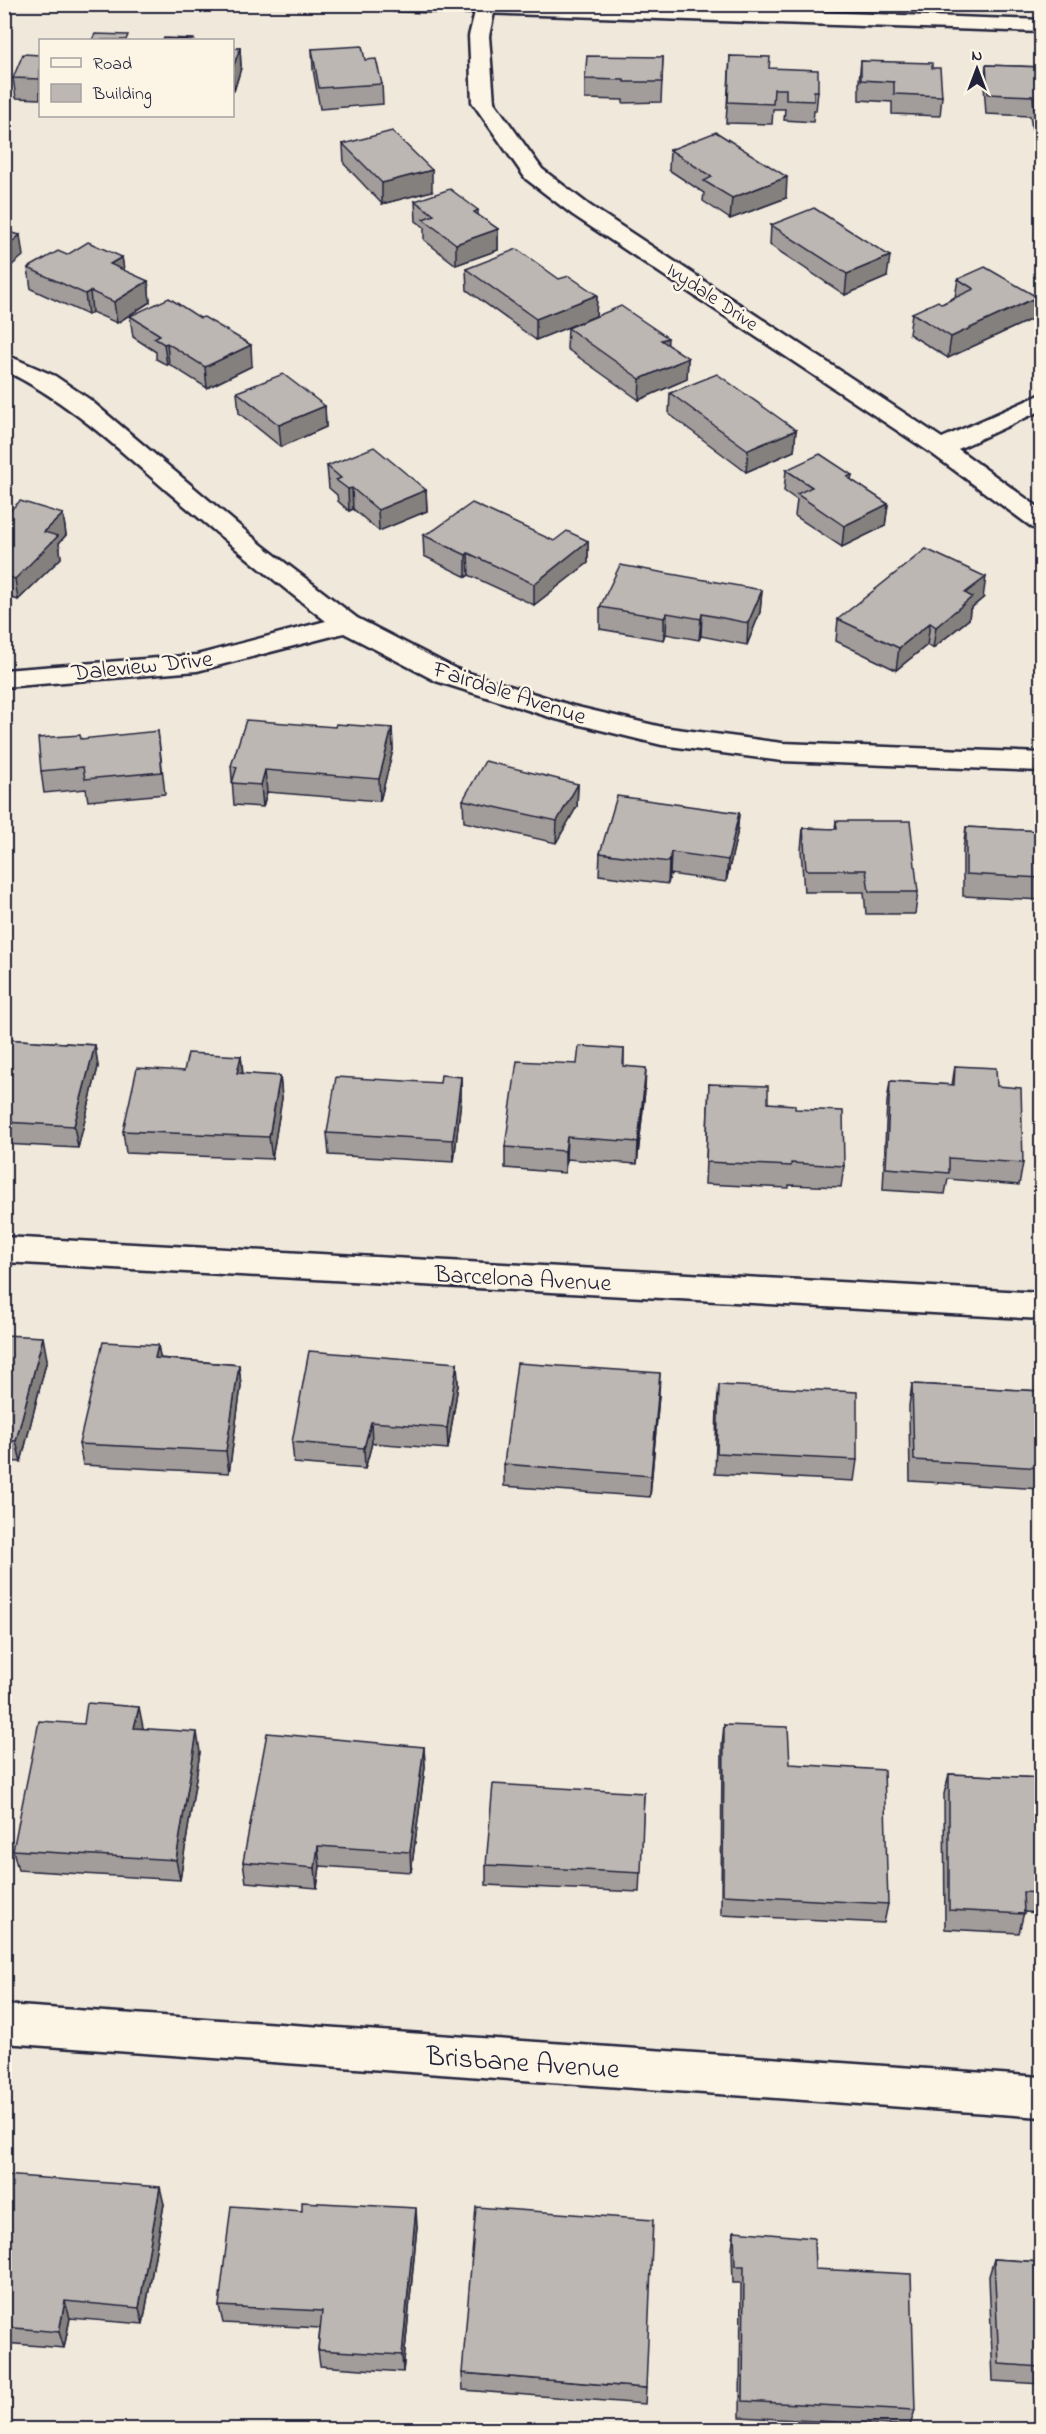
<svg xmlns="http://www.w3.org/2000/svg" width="1046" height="2434" font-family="'Indie Flower',sans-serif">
<rect width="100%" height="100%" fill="#efe8db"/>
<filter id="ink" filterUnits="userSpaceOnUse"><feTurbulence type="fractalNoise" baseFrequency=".0167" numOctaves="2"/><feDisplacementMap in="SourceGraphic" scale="12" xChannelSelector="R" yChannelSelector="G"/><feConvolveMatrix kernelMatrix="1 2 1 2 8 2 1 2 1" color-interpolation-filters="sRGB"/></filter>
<g filter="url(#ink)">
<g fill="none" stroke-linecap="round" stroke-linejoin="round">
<defs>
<g id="street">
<path d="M 477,4 L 493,4 L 495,8 L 489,36 L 494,102 L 542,169 L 589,205 L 942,438 L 1042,394 L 1042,410 L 958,449 L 1042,510 L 1042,531 L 1033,528 L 931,453 L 573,215 L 526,179 L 472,102 L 469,36 Z"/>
<path d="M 4,354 L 55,376 L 89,399 L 262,545 L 357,618 L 456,669 L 573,706 L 662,727 L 782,743 L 1042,753 L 1042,771 L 782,761 L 662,745 L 556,719 L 436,681 L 344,633 L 197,671 L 4,687 L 4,670 L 197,655 L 326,621 C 272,579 219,535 166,490 C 114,445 68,401 4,370 Z"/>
<path d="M 4,1237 L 1042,1293 L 1042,1319 L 4,1262 Z"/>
<path d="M 4,2005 L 1042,2077 L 1042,2117 L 4,2043 Z"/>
</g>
<path id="secondary" d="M 383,4 L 589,4 L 1042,20 L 1042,32 L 393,10 L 386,8 Z"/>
</defs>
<use href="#street" stroke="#22223b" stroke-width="5"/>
<use href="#secondary" stroke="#22223b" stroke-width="5"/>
<use href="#street" fill="#fcf5e5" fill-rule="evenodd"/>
<use href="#secondary" fill="#fcf5e5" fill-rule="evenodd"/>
</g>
<g fill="#a29d9a" stroke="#22223b" stroke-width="1.5">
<path d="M 232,48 L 240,48 L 241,68 L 234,91 L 232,91 Z"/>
<path d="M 312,49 L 365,60 L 382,84 L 383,104 L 320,109 L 313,69 Z"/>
<path d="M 40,55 L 40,99 L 16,98 L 13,78 Z"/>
<path d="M 730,56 L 769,68 L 818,91 L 816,111 L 814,111 L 813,122 L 784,120 L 785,109 L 773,109 L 772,124 L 726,123 Z"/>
<path d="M 663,57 L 661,102 L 623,103 L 623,100 L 585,99 L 585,79 Z"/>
<path d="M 861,61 L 932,68 L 942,96 L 940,116 L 892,114 L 892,102 L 859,100 L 859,81 Z"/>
<path d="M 986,65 L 1041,67 L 1041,129 L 1032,129 L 1030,116 L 986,114 L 984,85 Z"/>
<path d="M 343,144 L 432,191 L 382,204 L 344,164 Z"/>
<path d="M 670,150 L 786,198 L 730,219 L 703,201 L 704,193 L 669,170 Z"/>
<path d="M 415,201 L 478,210 L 478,215 L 498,229 L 498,250 L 456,265 L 424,240 L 424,227 L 416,221 Z"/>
<path d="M 771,225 L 887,277 L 845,295 L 770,245 Z"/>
<path d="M 67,255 L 122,257 L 124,271 L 148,281 L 150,302 L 117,323 L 92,312 L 88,315 L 31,289 L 28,268 Z"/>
<path d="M 466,269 L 559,279 L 597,295 L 596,316 L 536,340 L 467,290 Z"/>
<path d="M 958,279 L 1037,297 L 1034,318 L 948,358 L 909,334 L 912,313 L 942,304 L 955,297 Z"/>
<path d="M 130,316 L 252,366 L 207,388 L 169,364 L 167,365 L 156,359 L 156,352 L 133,337 Z"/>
<path d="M 568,328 L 667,344 L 688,358 L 687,379 L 639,400 L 567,349 Z"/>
<path d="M 237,392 L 325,406 L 326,427 L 281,447 L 239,413 Z"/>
<path d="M 670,393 L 796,430 L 794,451 L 746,472 L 669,414 Z"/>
<path d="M 327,466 L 426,490 L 427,511 L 379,531 L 353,509 L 349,511 L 338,501 L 337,495 L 329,488 Z"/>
<path d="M 786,470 L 852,475 L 851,480 L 888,504 L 885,526 L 842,547 L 795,516 L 797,500 L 784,491 Z"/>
<path d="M 63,514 L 66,535 L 59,543 L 61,558 L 18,600 L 4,596 L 4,516 Z"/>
<path d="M 423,535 L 554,541 L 588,541 L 588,563 L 534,605 L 469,575 L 466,577 L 424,556 Z"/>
<path d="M 762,590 L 760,612 L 747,645 L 701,636 L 699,640 L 666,634 L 664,640 L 600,629 L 600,607 Z"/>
<path d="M 983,598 L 970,609 L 969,619 L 933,648 L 927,645 L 896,670 L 836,641 L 838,619 Z"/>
<path d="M 335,727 L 392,728 L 393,750 L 380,801 L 267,792 L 263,807 L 234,805 L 231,766 Z"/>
<path d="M 158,731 L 165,794 L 88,801 L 86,789 L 44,793 L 41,771 Z"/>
<path d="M 578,784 L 577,806 L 556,843 L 464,822 L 463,800 Z"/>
<path d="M 739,813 L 737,834 L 726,882 L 670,874 L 668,884 L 599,875 L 600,853 Z"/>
<path d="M 836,821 L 918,892 L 915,914 L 866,914 L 864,892 L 804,892 L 801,850 L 803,828 L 835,829 Z"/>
<path d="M 1039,826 L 1041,826 L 1041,900 L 963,896 L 963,849 L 966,827 L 1038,831 Z"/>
<path d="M 4,1039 L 95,1045 L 98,1067 L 78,1148 L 4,1144 Z"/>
<path d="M 624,1049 L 624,1066 L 645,1090 L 637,1164 L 566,1159 L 565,1173 L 505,1168 L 505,1147 L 577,1064 Z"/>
<path d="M 241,1056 L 243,1074 L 280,1076 L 282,1098 L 272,1159 L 126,1153 L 123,1131 L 184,1071 Z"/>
<path d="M 955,1066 L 997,1086 L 1023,1163 L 1019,1185 L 948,1179 L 945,1194 L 883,1190 L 887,1102 L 890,1081 L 952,1085 Z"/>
<path d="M 461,1077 L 461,1099 L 454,1162 L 329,1155 L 327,1133 L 440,1083 Z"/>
<path d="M 709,1084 L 768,1103 L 795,1109 L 844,1166 L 841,1187 L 789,1185 L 789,1188 L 705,1184 Z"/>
<path d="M 4,1335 L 47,1359 L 21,1462 L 4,1461 Z"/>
<path d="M 160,1358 L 239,1365 L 241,1386 L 229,1473 L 83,1465 L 79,1444 Z"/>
<path d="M 457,1363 L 458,1385 L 448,1449 L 372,1443 L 365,1469 L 294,1463 L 292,1442 Z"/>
<path d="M 912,1384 L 1041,1391 L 1041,1489 L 910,1481 L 909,1406 Z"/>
<path d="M 719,1385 L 857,1460 L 854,1481 L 715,1474 L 717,1406 Z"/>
<path d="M 659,1395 L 650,1497 L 504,1486 L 504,1464 Z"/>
<path d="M 724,1725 L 888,1904 L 884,1923 L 721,1915 L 722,1745 Z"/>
<path d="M 143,1727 L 142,1729 L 200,1752 L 180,1880 L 18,1870 L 13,1850 Z"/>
<path d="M 424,1747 L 425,1767 L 411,1872 L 320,1866 L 317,1888 L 246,1882 L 243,1862 Z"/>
<path d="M 949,1774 L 1041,1778 L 1041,1913 L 1024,1912 L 1019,1933 L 945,1929 L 944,1794 Z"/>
<path d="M 644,1793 L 639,1892 L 486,1885 L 486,1865 Z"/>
<path d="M 4,2175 L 164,2204 L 143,2324 L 70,2318 L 64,2348 L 4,2343 Z"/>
<path d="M 417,2226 L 403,2372 L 320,2366 L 318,2350 L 320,2328 L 223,2323 L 219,2306 Z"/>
<path d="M 734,2231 L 915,2410 L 910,2426 L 740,2417 L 741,2283 L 733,2283 L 732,2249 Z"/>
<path d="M 994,2259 L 1041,2262 L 1041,2384 L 993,2381 L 989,2276 Z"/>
<path d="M 462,2373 L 646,2388 L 645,2404 L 463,2390 Z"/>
</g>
<g fill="#84807d" stroke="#22223b" stroke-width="1.5">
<path d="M 240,48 L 241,68 L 234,91 L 232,70 Z"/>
<path d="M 432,170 L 432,191 L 382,204 L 382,183 Z"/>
<path d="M 787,177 L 786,198 L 730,219 L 732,198 Z"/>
<path d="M 498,229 L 498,250 L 456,265 L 456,244 Z"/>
<path d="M 20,235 L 23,256 L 4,272 L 4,249 Z"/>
<path d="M 890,256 L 887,277 L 845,295 L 847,274 Z"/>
<path d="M 122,257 L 125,277 L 110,264 Z"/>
<path d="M 148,281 L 150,302 L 117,323 L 114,302 Z"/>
<path d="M 90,291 L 92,312 L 88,315 L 85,294 Z"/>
<path d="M 597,295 L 596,316 L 536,340 L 536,319 Z"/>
<path d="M 1037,297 L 1034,318 L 948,358 L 951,337 Z"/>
<path d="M 668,338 L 667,359 L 661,340 Z"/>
<path d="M 167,343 L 169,364 L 167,365 L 164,344 Z"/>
<path d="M 251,345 L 252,366 L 207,388 L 205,367 Z"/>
<path d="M 688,358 L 687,379 L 639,400 L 640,379 Z"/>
<path d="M 325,406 L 326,427 L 281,447 L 279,425 Z"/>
<path d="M 796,430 L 794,451 L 746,472 L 748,450 Z"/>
<path d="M 352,488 L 353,509 L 349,511 L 348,489 Z"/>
<path d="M 426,490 L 427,511 L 379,531 L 378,510 Z"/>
<path d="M 888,504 L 885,526 L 842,547 L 844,526 Z"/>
<path d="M 63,514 L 66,535 L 59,543 L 61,558 L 18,600 L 15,579 L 44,532 Z"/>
<path d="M 588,541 L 588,563 L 534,605 L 534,584 Z"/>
<path d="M 468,553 L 469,575 L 466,577 L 466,555 Z"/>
<path d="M 986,577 L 983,598 L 970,609 L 969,619 L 933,648 L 936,627 L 965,593 Z"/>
<path d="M 762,590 L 760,612 L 747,645 L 748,623 Z"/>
<path d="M 667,613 L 666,634 L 664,640 L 664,618 Z"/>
<path d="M 702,614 L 701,636 L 699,640 L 701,619 Z"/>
<path d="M 930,623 L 927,645 L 896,670 L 899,648 Z"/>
<path d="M 392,728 L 393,750 L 380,801 L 379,779 Z"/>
<path d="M 265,770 L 267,792 L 263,807 L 261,785 Z"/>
<path d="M 578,784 L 577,806 L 556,843 L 557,821 Z"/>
<path d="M 739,813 L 737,834 L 726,882 L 728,860 Z"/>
<path d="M 671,852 L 670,874 L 668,884 L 669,862 Z"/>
<path d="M 95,1045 L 98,1067 L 78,1148 L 74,1126 Z"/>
<path d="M 241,1056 L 243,1078 L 237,1073 Z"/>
<path d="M 646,1068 L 645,1090 L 637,1164 L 638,1142 Z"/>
<path d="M 280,1076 L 282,1098 L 272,1159 L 269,1137 Z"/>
<path d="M 461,1077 L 461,1099 L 454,1162 L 453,1140 Z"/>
<path d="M 567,1137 L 566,1159 L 565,1173 L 565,1151 Z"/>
<path d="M 43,1337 L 47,1359 L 21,1462 L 16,1441 Z"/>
<path d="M 158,1345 L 162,1366 L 155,1358 Z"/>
<path d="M 457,1363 L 458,1385 L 448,1449 L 447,1428 Z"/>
<path d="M 239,1365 L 241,1386 L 229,1473 L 226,1451 Z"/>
<path d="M 660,1373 L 659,1395 L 650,1497 L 651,1476 Z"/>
<path d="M 371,1422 L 372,1443 L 365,1469 L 364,1448 Z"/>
<path d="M 139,1707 L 143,1727 L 138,1749 L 134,1728 Z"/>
<path d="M 197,1732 L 200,1752 L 180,1880 L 176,1860 Z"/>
<path d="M 424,1747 L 425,1767 L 411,1872 L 410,1852 Z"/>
<path d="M 318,1846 L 320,1866 L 317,1888 L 315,1868 Z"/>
<path d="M 160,2187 L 164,2204 L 143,2324 L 139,2308 Z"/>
<path d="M 416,2208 L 417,2226 L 403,2372 L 402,2355 Z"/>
<path d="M 65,2301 L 70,2318 L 64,2348 L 59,2332 Z"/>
</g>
<g fill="#bcb7b3" stroke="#22223b" stroke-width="1.5">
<path d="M 95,34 L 128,35 L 126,40 L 92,40 Z"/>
<path d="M 164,38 L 194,39 L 194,40 L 163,40 Z"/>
<path d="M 362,46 L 365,60 L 376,59 L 382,84 L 319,88 L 312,49 Z"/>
<path d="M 232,48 L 240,48 L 232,70 Z"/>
<path d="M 23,54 L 40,55 L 40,79 L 13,78 Z"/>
<path d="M 587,56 L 663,57 L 662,82 L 624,82 L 624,80 L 585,79 Z"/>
<path d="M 730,56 L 770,57 L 769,68 L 818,70 L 818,91 L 814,91 L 814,101 L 786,100 L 786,89 L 774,89 L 773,104 L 728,102 Z"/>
<path d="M 861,61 L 932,63 L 932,68 L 940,68 L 942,96 L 894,94 L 894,82 L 861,80 Z"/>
<path d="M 986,65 L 1041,67 L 1041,109 L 1034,109 L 1033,96 L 988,94 Z"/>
<path d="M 392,131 L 432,170 L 382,183 L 343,144 Z"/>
<path d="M 716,132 L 787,177 L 732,198 L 704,181 L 712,177 L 670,150 Z"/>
<path d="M 450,189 L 478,210 L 474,212 L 498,229 L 456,244 L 423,219 L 434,215 L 415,201 Z"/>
<path d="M 814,208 L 890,256 L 847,274 L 771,225 Z"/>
<path d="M 4,231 L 20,235 L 4,249 Z"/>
<path d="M 88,242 L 122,257 L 110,264 L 148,281 L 114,302 L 90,291 L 85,294 L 28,268 L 58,251 L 67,255 Z"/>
<path d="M 517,249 L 559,279 L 569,276 L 597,295 L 536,319 L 466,269 Z"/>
<path d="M 985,267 L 1037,297 L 951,337 L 912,313 L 938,301 L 942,304 L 974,289 L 958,279 Z"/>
<path d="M 169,298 L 200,318 L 204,317 L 251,345 L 205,367 L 167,343 L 164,344 L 154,338 L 160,335 L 130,316 Z"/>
<path d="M 621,306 L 668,338 L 661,340 L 688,358 L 640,379 L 568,328 Z"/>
<path d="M 283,374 L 325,406 L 279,425 L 237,392 Z"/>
<path d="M 717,374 L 796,430 L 748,450 L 670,393 Z"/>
<path d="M 374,447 L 426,490 L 378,510 L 352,488 L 348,489 L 336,480 L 341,478 L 327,466 Z"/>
<path d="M 820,454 L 852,475 L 847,477 L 888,504 L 844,526 L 797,494 L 812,487 L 786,470 Z"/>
<path d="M 20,501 L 63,514 L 44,532 L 58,536 L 15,579 L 4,575 L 4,516 Z"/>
<path d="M 472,503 L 554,541 L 567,531 L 588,541 L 534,584 L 468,553 L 466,555 L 423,535 L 434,530 Z"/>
<path d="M 926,549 L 986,577 L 965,593 L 972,597 L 936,627 L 930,623 L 899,648 L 838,619 Z"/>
<path d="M 620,565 L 762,590 L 748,623 L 702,614 L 701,619 L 667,613 L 664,618 L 600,607 Z"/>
<path d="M 246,720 L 335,727 L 336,724 L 392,728 L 379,779 L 265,770 L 261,785 L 232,783 L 237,767 L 231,766 Z"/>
<path d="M 158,731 L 162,772 L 85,779 L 83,767 L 41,771 L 38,738 L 80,735 L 81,739 Z"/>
<path d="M 485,761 L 578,784 L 557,821 L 463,800 Z"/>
<path d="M 617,796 L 739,813 L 728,860 L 671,852 L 669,862 L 600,853 Z"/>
<path d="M 836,821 L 910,821 L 918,892 L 869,892 L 866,870 L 806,870 L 803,828 L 837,829 Z"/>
<path d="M 1039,826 L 1041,826 L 1041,878 L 966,874 L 966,827 L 1040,831 Z"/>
<path d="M 4,1039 L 95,1045 L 74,1126 L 4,1122 Z"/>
<path d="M 579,1046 L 624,1049 L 623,1066 L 646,1068 L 638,1142 L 567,1137 L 565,1151 L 505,1147 L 517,1061 L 577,1064 Z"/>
<path d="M 188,1053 L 241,1056 L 237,1073 L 280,1076 L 269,1137 L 123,1131 L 137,1068 L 184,1071 Z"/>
<path d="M 955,1066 L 996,1068 L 997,1086 L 1021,1088 L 1023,1163 L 949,1158 L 949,1173 L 886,1168 L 890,1081 L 954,1085 Z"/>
<path d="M 441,1075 L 461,1077 L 453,1140 L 327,1133 L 336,1077 L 440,1083 Z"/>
<path d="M 709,1084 L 768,1086 L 768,1103 L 795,1105 L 795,1109 L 843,1111 L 844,1166 L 791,1163 L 791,1166 L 706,1162 Z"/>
<path d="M 4,1335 L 43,1337 L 16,1441 L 4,1440 Z"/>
<path d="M 103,1342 L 158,1345 L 155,1358 L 239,1365 L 226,1451 L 79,1444 Z"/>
<path d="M 309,1351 L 457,1363 L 447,1428 L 371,1422 L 364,1448 L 292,1442 Z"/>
<path d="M 517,1363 L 660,1373 L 651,1476 L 504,1464 Z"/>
<path d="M 912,1384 L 1041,1391 L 1041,1468 L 914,1460 Z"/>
<path d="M 719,1385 L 857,1392 L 857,1460 L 717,1453 Z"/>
<path d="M 87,1703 L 139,1707 L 134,1728 L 197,1732 L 176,1860 L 13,1850 L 39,1721 L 84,1724 Z"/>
<path d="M 724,1725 L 788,1727 L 790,1764 L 884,1770 L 888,1904 L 723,1895 Z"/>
<path d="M 267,1733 L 424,1747 L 410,1852 L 318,1846 L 315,1868 L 243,1862 Z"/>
<path d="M 949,1774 L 1041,1778 L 1041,1893 L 1023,1892 L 1024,1914 L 949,1910 Z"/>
<path d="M 493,1784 L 644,1793 L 641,1873 L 486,1865 Z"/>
<path d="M 4,2175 L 160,2187 L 139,2308 L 65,2301 L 59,2332 L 4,2327 Z"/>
<path d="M 302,2202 L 416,2208 L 402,2355 L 318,2350 L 322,2311 L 219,2306 L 231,2206 L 302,2211 Z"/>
<path d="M 476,2207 L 653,2220 L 646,2388 L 462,2373 Z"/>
<path d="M 734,2231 L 814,2238 L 815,2269 L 911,2274 L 915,2410 L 743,2401 L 744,2266 L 735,2266 Z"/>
<path d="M 994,2259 L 1041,2262 L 1041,2367 L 999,2364 Z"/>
</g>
</g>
<g text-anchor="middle" stroke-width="5" stroke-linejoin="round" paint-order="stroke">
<g font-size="20" fill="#22223b" stroke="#fcf5e5">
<text transform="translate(713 296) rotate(34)" y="7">Ivydale Drive</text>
</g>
<g font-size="24" fill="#22223b" stroke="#fcf5e5">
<text transform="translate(142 665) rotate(-6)" y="8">Daleview Drive</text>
<text transform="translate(510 692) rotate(18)" y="8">Fairdale Avenue</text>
<text transform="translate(523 1278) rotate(3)" y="8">Barcelona Avenue</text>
</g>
<g font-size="28" fill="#22223b" stroke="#fcf5e5">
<text transform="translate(523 2061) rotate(4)" y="10">Brisbane Avenue</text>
</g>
</g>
<rect width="1046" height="2434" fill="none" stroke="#fcf5e5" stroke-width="24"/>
<rect x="12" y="12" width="1022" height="2410" fill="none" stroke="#22223b" stroke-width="2" filter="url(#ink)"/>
<rect x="39" y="39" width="195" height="78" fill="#fcf5e5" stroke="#a5a1a1" stroke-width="1.5"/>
<rect x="51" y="58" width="30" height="9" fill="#fcf5e5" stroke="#a5a1a1" stroke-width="1.5"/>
<text x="93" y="69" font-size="18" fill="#22223b">Road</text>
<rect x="51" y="84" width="30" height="18" fill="#bcb7b3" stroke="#a5a1a1" stroke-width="1.5"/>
<text x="93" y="99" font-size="18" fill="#22223b">Building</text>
<g transform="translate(977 69)" stroke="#fcf5e5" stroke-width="4.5" paint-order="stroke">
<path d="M0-4.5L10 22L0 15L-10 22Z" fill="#22223b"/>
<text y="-9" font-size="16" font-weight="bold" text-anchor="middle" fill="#22223b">N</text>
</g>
</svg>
